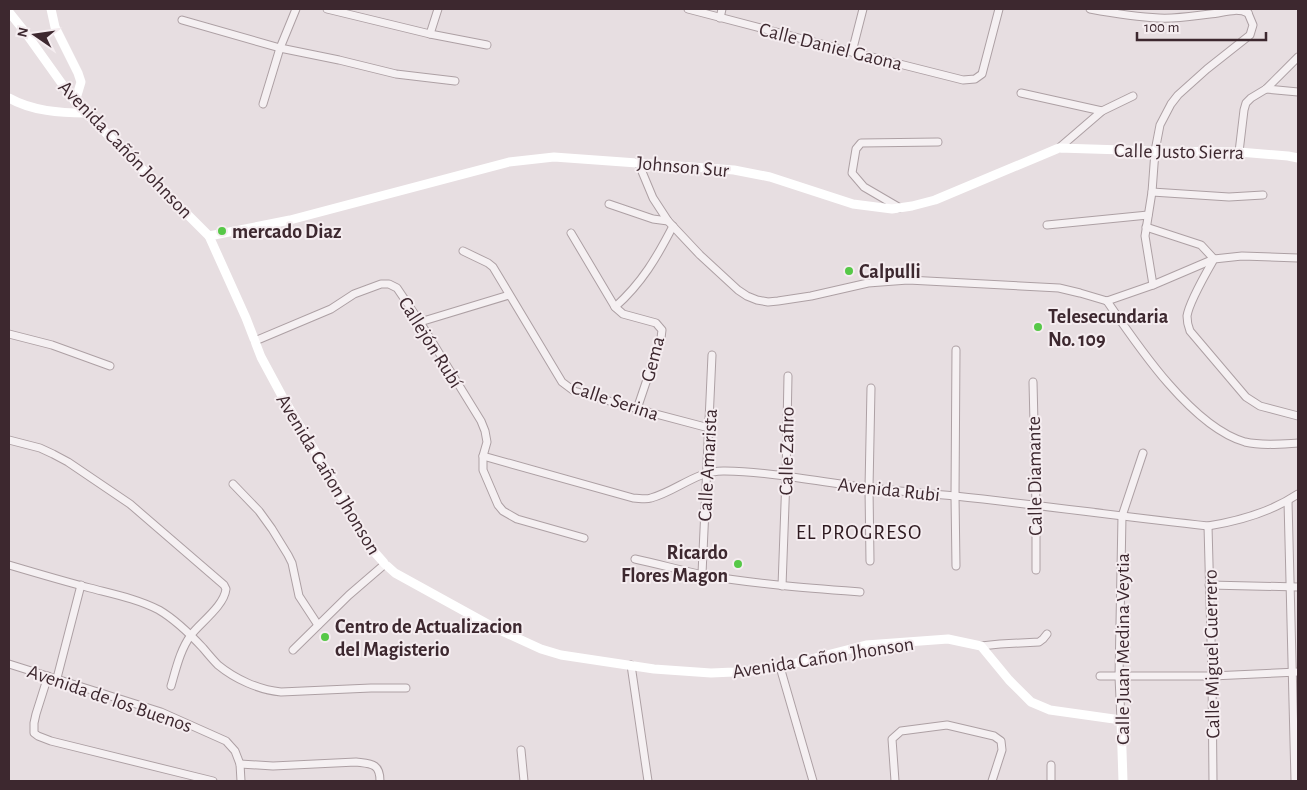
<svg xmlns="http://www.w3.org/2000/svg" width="1307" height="790" font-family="'Alegreya Sans',sans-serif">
<rect width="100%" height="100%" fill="#e7dee1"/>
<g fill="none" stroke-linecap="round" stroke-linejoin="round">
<defs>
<g id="street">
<path d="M 327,9 L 430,34 L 487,45"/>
<path d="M 688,9 L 852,52 L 963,80 L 975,79 L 982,74 L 999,9"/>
<path d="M 1090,9 C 1112,13 1136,17 1159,18 C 1176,19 1193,16 1210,14 C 1223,13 1236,7 1248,13"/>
<path d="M 720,18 L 722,9"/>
<path d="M 182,20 L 280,48 L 339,60 L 396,74 L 455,81"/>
<path d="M 430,34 L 438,9"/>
<path d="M 852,52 L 863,9"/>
<path d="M 1266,89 L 1298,92"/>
<path d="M 1021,93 L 1102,111"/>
<path d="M 263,104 L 280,48 L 296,9"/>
<path d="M 1059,148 L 1102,111 L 1133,96"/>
<path d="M 1239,152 L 1244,110 L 1246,103 L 1251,98 L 1266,89 L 1298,57"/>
<path d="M 638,162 L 653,198 L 668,221 L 700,255 L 738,290 L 747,296 L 757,300 L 768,302 L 778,301 L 811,296 L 868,283 L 908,280 L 1059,288 L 1080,293 L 1107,301"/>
<path d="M 1152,192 L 1229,197 L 1263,195"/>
<path d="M 609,204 L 653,219 L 668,221"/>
<path d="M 900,208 L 864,187 L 852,173 L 856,149 L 861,143 L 938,142"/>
<path d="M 1047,225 L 1148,215"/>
<path d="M 1146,227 L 1201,245 L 1214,259"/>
<path d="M 571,233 L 615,307 L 623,314 L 656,323 L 662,330 L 661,338 L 637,409"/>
<path d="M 463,251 L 488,263 L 493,267 L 562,382 L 574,391 L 637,409 L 709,428"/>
<path d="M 1214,259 C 1206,273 1189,302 1187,316 C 1187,322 1188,326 1190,331 L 1246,397 L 1260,406 L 1298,416"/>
<path d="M 1153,285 L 1145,236 L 1152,192 L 1155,151 L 1160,125 L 1171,104 L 1178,95 L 1207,69 L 1250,35 L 1253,25 L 1248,13"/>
<path d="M 1107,301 C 1137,345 1192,427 1245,442 C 1262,446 1281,444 1298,443"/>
<path d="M 1107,301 L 1153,285 L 1214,259 L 1242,256 L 1298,258"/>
<path d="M 615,307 C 642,283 657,257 673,226"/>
<path d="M 420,322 L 509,295"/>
<path d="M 9,334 L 52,345 L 110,366"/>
<path d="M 255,341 L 331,309 L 354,294 L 381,284 L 389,284 L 397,288 L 420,322 L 481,421 L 485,431 L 487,442 L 483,456 L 483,470 L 498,505 L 503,511 L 517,519 L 584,538"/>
<path d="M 1033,382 L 1036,506 L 1036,570"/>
<path d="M 9,440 L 40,448 L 53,454 L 68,462 L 130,504 L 224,585 L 226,589 C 224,606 201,622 191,635 C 180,650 176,669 171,686"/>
<path d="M 483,456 L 633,498 C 639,498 645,500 651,498 C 677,491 697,470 725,471 C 773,472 821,482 869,488 C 897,491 926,493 955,496 C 1040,505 1124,517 1208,526 C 1239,521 1271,512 1298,494"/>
<path d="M 233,484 L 259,511 L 272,529 L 288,555 L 292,563 L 299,596 L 318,625"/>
<path d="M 1288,501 L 1295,781"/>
<path d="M 1208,526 L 1212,676 L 1213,781"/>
<path d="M 635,559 C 658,564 680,570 703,575 C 755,584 808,588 860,592"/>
<path d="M 870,561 L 869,488 L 871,388"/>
<path d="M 9,565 C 36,573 63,581 90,588 C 113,594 138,599 159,610 C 176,620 190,634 203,648 C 208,654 213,660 218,665 C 235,679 259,690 281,692 L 371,688 L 406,688"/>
<path d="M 956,566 L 955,496 L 956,350"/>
<path d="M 702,574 L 712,355"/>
<path d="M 1209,585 L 1298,587"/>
<path d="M 782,586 L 786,477 L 788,376"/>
<path d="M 981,646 L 1000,644 L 1039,642 L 1043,639 L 1047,634"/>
<path d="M 293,650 L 349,595 L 385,564"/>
<path d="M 9,664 L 161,712 L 226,741 L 235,751 L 240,764 L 241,781"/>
<path d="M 631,665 L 648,781"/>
<path d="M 780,667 L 813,781"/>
<path d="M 48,676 L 36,714 L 34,723 L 34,733 L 38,736 L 51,741 L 213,781"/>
<path d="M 1100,676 L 1212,676 L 1298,672"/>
<path d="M 57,678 L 81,585"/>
<path d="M 1121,720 L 1119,677 L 1122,516 L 1143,453"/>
<path d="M 521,750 L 524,781"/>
<path d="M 240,764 L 273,766 L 356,762 C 371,764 380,763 380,781"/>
<path d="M 1051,765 L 1051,781"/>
<path d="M 895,781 L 892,739 L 901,731 L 947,725 L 994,736 L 1001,741 L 1002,750 L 992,781"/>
</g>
</defs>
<use href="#street" stroke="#ada0a4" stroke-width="9"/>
<use href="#street" stroke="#f5f0f2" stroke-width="7"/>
<g stroke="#fff" stroke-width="9">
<path d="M 51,9 L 55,27 L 78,73 L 81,82 L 75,102"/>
<path d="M 9,12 L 25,32 L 75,102 L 209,236 L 246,318 L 261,357 L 282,396 L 330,476 L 370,547 L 385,564 L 395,573 L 493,627 L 541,649 L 561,655 L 654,669 L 711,673 L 734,672 L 764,670 L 780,667 L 866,645 L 948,639 L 981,646 L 1009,680 L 1031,702 L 1050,710 L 1121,720 L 1123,781"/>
<path d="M 9,98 C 32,111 60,113 86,113"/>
<path d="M 209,236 L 290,220 L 509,162 L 554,157 L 734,170 L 770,177 L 853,204 L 892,209 L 912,206 L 935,200 L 1059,148 L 1155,151 L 1239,152 L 1288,156 L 1298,158"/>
</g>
</g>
<g fill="#56c847" stroke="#f5edf0" stroke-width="2">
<circle cx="222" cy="231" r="5"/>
<circle cx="849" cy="271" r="5"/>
<circle cx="1038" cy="327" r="5"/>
<circle cx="738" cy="564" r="5"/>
<circle cx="325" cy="637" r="5"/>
</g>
<g text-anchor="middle" stroke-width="4" stroke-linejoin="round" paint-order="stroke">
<g font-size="20" fill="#3d282f" stroke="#f5edf0">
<text transform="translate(831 46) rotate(14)" y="7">Calle Daniel Gaona</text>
<text transform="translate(126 149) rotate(46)" y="7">Avenida Cañón Johnson</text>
<text transform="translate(1179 151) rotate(1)" y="7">Calle Justo Sierra</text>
<text transform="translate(683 166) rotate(5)" y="7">Johnson Sur</text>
<text transform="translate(431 342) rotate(58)" y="7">Callejón Rubí</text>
<text transform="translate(652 359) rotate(-76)" y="7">Gema</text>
<text transform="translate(615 400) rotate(18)" y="7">Calle Serina</text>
<text transform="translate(786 451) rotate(-89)" y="7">Calle Zafiro</text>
<text transform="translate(707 465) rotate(-87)" y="7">Calle Amarista</text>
<text transform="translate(329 474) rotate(59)" y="7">Avenida Cañon Jhonson</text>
<text transform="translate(1034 476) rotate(-91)" y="7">Calle Diamante</text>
<text transform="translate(889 489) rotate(6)" y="7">Avenida Rubi</text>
<text transform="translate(1122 649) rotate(-90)" y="7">Calle Juan Medina Veytia</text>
<text transform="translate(1211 654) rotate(-91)" y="7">Calle Miguel Guerrero</text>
<text transform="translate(823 657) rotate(-9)" y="7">Avenida Cañon Jhonson</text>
<text transform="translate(110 698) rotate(19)" y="7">Avenida de los Buenos</text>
</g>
<g font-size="20" font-weight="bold" fill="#3d282f" stroke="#f5edf0" text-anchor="start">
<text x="232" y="238">mercado Diaz</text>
<text x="859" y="278">Calpulli</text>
<text x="1048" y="323">Telesecundaria<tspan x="1048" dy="23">No. 109</tspan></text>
<text x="728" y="559" text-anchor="end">Ricardo<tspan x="728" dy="23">Flores Magon</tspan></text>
<text x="335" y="633">Centro de Actualizacion<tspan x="335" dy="23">del Magisterio</tspan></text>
</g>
<g font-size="21" letter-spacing="1" fill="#2e1a20" stroke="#f5edf0">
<text x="859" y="539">EL PROGRESO</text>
</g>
</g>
<rect width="1307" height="790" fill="none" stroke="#3d282f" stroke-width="20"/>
<g transform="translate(35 35) rotate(283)" stroke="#f5edf0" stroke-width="4" paint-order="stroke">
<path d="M0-4L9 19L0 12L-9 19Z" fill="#3d282f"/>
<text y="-8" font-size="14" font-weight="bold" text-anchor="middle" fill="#3d282f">N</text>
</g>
<path d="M1137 32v8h129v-8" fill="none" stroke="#3d282f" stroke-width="2.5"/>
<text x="1144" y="32" font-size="15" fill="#3d282f" stroke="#f5edf0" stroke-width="4" paint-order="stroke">100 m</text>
</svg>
